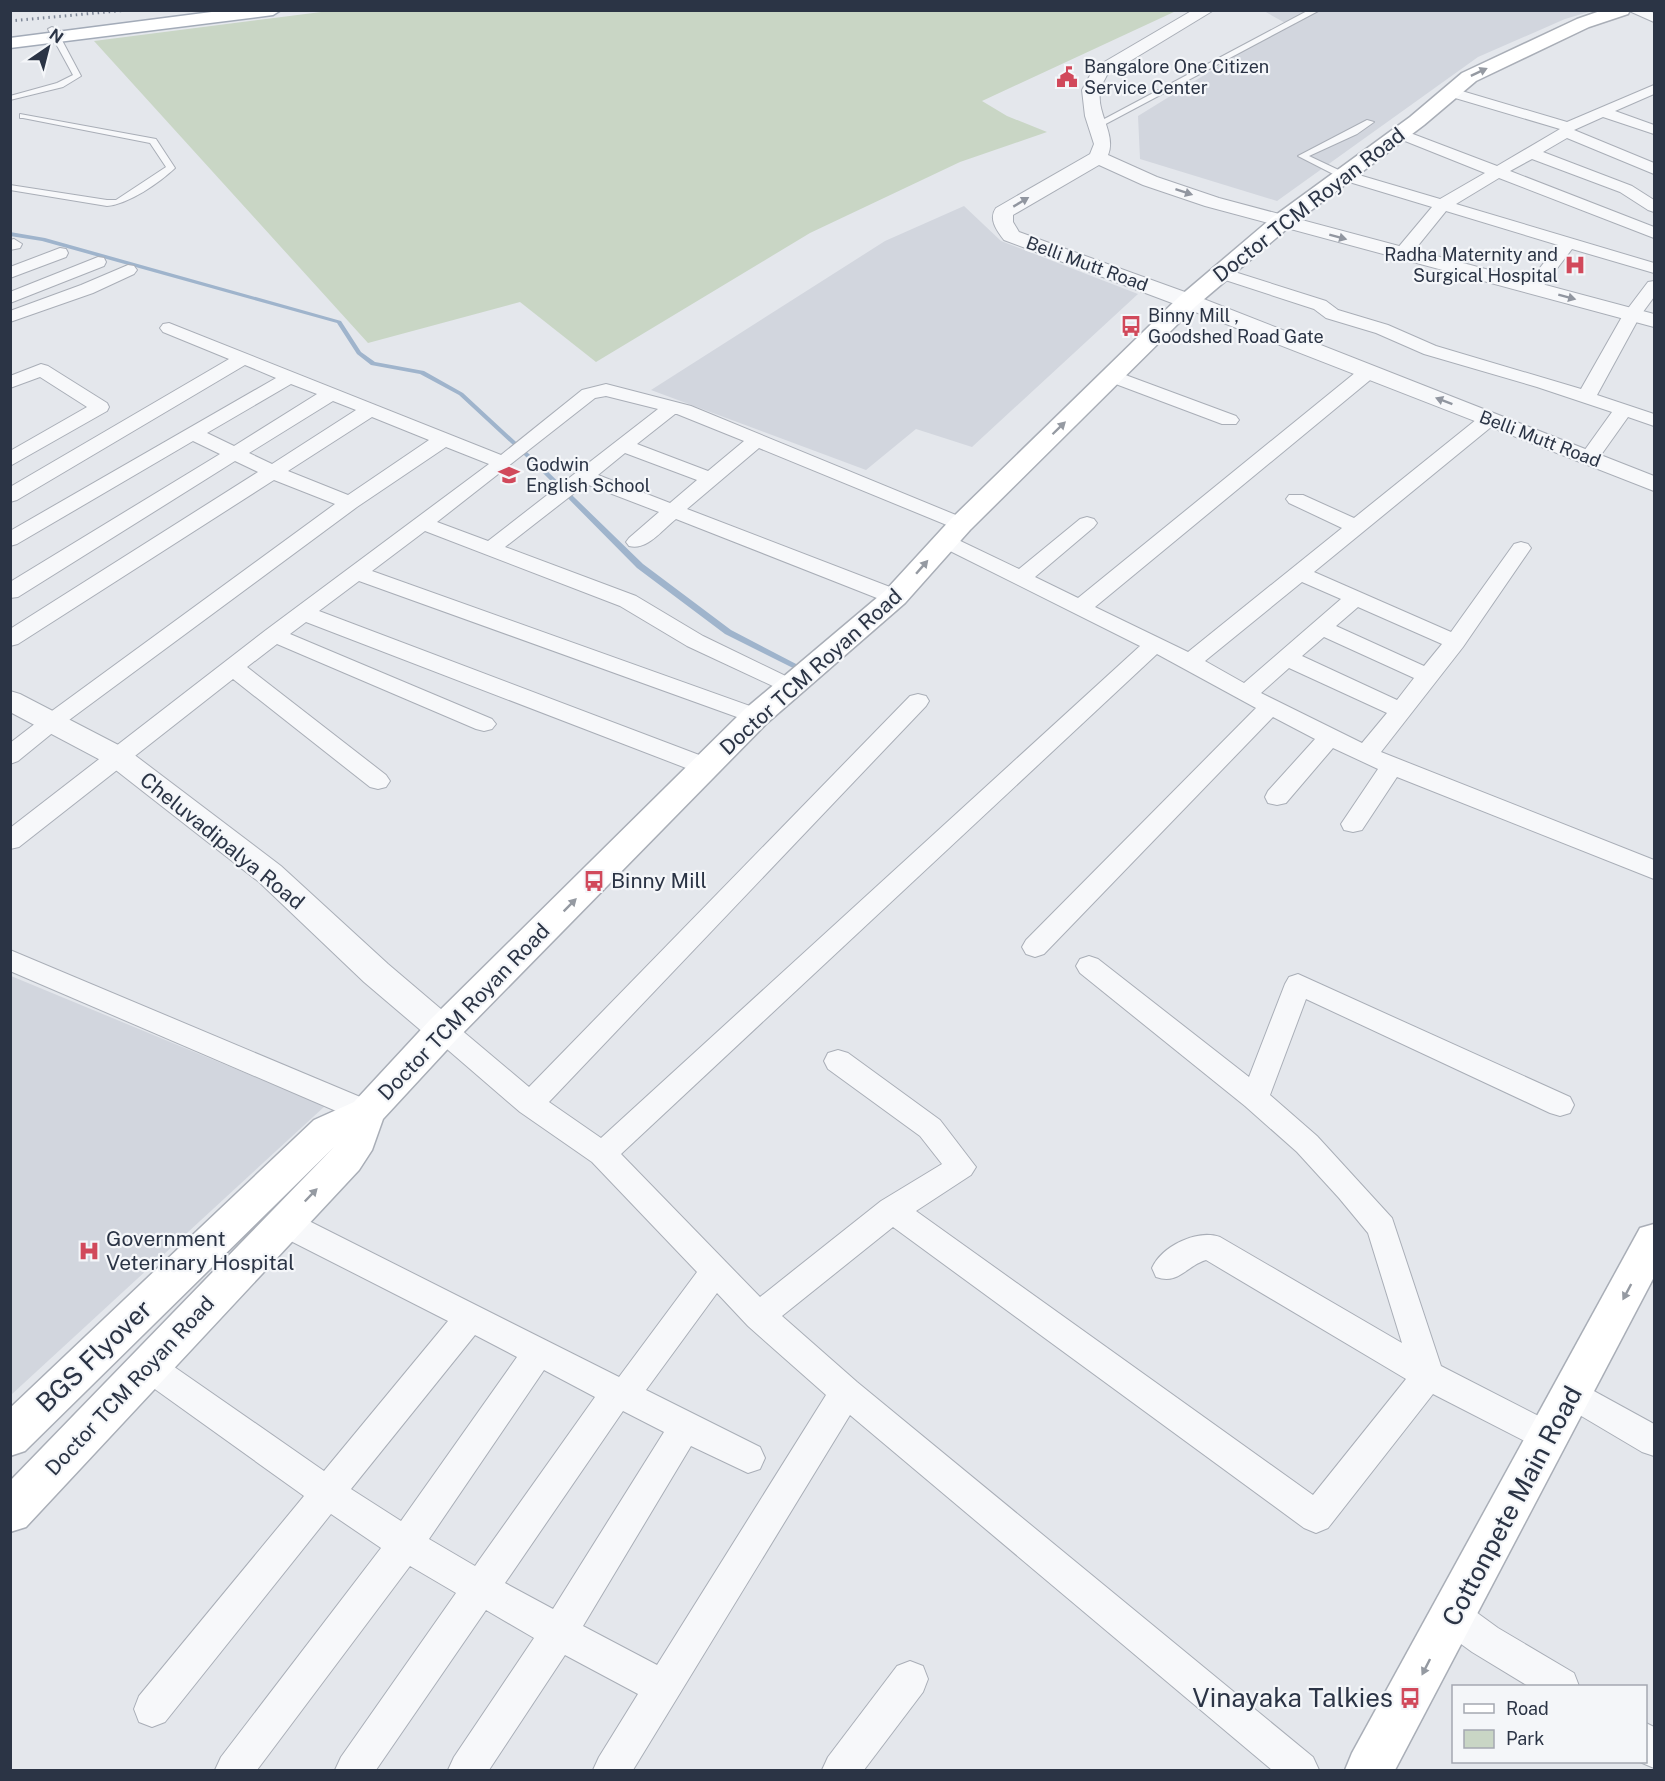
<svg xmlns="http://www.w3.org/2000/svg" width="1665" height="1781" font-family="'Public Sans',sans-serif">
<rect width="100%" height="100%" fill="#e4e7ec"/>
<g fill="#d2d6de">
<path d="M 1264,11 L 1592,11 L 1565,19 L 1478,57 L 1277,201 L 1140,159 L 1138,116 L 1287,24 Z"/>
<path d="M 964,206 L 1001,241 L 1138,294 L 972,447 L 916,429 L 866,470 L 651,390 L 885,241 Z"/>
<path d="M 11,976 L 325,1106 L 11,1395 Z"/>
</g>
<path fill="#c9d6c5" d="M 329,11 L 329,10 L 1176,11 L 982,101 L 1007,116 L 1047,132 L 960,162 L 810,233 L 596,362 L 520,302 L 368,343 L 94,41 Z"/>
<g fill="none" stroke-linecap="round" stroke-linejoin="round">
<path fill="#9fb4cc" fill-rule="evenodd" d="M 10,232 L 45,238 L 341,321 L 361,352 L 375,362 L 424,371 L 463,393 L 542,466 L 643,564 L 731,630 L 800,666 L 796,668 L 793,668 L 725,634 L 637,568 L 538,468 L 459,395 L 420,374 L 371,365 L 357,354 L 337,323 L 42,241 L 10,236 Z"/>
<defs>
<g id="service">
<path d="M 1309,10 L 1320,10 L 1100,127 L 1093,125 Z"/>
<path d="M 52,27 L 56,29 L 81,76 L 63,87 L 10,100 L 10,96 L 57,83 L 73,75 L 48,29 Z"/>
<path d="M 20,114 L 156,139 L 175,168 C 159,183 129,204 107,206 L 10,190 L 10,185 L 107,200 L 116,200 L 166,167 L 150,143 L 23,118 L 20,118 Z"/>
<path d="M 1367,120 L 1374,122 L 1357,134 L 1309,156 L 1345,173 L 1345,177 L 1339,177 L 1298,156 Z"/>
</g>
<g id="minor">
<path d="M 1627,10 L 1647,10 L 1654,13 L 1654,22 Z"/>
<path d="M 1654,85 L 1654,94 L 1615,111 L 1654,125 L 1654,134 L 1603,117 L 1574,130 L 1654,163 L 1654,174 L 1567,138 L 1543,152 L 1632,186 L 1654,200 L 1654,212 L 1648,210 L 1620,192 L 1532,159 L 1510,171 L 1654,227 L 1654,238 L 1499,178 L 1456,204 L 1654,263 L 1654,273 L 1572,249 L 1539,292 L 1527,292 L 1524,288 L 1558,245 L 1446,211 L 1408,258 L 1396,258 L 1394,254 L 1396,250 L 1432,207 L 1336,178 L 1334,175 L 1342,170 L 1440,199 L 1485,173 L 1395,137 L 1392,134 L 1395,131 L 1405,131 L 1497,166 L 1560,129 L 1445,95 L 1443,92 L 1445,89 L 1455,89 L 1567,122 Z"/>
<path d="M 14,239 L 22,244 L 20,248 L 10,250 L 10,240 Z"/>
<path d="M 60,248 L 66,249 L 68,253 L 66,257 L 10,278 L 10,267 Z"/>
<path d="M 98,257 L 104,258 L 106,262 L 104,266 L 10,303 L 10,292 Z"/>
<path d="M 128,265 L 134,266 L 137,270 L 134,274 L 93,293 L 10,322 L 10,311 L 81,285 Z"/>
<path d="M 1222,268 L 1326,301 L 1338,310 L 1388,325 L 1436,346 L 1581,389 L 1623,315 L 1648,282 L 1654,281 L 1654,297 L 1640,316 L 1597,395 L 1654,414 L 1654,426 L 1628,417 L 1596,462 L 1582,462 L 1579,458 L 1612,412 L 1537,387 L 1424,354 L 1376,333 L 1326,318 L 1314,309 L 1216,277 L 1213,273 L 1216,269 Z"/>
<path d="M 169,323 L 501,455 L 582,390 L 606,384 L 691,406 L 968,520 L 971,524 L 968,528 L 961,530 L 954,528 L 759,448 L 687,509 L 903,592 L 906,597 L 903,602 L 895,603 L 887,602 L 676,519 C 662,530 647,551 629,546 L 626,542 L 629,538 L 659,512 L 586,484 L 505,547 L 636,596 L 703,636 L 798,682 L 801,687 L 798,692 L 790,694 L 687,646 L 620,606 L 425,531 L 372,571 L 764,711 L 768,716 L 764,721 L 756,723 L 748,721 L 359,581 L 319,611 L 715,761 L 719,767 L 715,773 L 707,775 L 699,773 L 306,622 L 290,634 L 492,719 L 496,724 L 492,729 L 484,731 L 476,729 L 277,644 L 247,667 L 386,775 L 390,781 L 386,787 L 378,789 L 370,787 L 233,679 L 19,847 L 10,849 L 10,828 L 266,630 L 489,464 L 446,447 L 357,507 L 61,726 L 18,761 L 10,764 L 10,743 L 45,716 L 335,504 L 274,480 L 18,644 L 10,646 L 10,629 L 258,472 L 235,461 L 18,597 L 10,598 L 10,582 L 220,454 L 193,441 L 17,544 L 10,546 L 10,531 L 276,378 L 245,365 L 17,500 L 10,502 L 10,487 L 229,359 L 163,332 L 160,328 L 163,324 ZM 291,384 L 317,394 L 234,446 L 207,433 ZM 606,396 L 658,409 L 488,541 L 437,522 L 595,398 ZM 333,401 L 356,410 L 272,464 L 249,453 ZM 675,414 L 677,414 L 744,441 L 708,471 L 637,444 ZM 372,417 L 429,440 L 348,495 L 288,471 ZM 625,453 L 697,480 L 670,503 L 598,475 Z"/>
<path d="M 41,364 L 48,366 L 107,403 L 109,407 L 107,411 L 10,466 L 10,451 L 87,407 L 40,377 L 10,388 L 10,376 Z"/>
<path d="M 1368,366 L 1375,368 L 1377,372 L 1375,376 L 1095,607 L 1188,652 L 1342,528 L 1289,503 L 1286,499 L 1289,495 L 1303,495 L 1354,518 L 1482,415 L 1496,415 L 1499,419 L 1496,423 L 1314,572 L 1451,632 L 1514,544 L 1521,542 L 1528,544 L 1531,548 L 1463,647 L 1381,752 L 1654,860 L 1654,879 L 1397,777 L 1362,830 L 1353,832 L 1344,830 L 1341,824 L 1378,769 L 1333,748 L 1286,803 L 1277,805 L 1268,803 L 1265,797 L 1268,791 L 1315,739 L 1273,717 L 1044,954 L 1035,957 L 1026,954 L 1022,947 L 1026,940 L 1256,708 L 1157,654 L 621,1154 L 760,1297 L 881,1201 L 942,1164 L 920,1136 L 828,1069 L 824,1061 L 828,1053 L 838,1050 L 848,1053 L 940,1120 L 976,1167 L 971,1175 L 916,1211 L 1313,1495 L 1406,1379 L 1206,1260 C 1186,1266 1179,1285 1156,1277 L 1152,1268 C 1162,1246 1197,1229 1220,1237 L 1402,1343 L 1368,1233 L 1339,1198 L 1297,1152 L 1245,1106 L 1080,973 L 1076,966 L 1080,959 L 1089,956 L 1098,959 L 1249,1077 L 1285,984 L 1289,977 L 1298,974 L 1570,1097 L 1574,1105 L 1570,1113 L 1560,1116 L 1550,1113 L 1306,999 L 1270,1095 L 1317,1136 L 1392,1218 L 1441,1366 L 1560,1427 L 1564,1438 L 1560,1449 L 1548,1453 L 1433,1394 L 1328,1528 L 1316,1533 L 1304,1528 L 893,1227 L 782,1316 L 857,1382 L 1313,1757 L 1319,1770 L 1272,1770 L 850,1415 L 633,1770 L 593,1770 L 599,1757 L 638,1694 L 565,1655 L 489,1770 L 448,1770 L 454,1757 L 534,1638 L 486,1610 L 376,1770 L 335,1770 L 341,1757 L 456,1593 L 410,1566 L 257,1770 L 215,1770 L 221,1757 L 381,1548 L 331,1514 L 165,1722 L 152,1727 L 139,1722 L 134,1709 L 139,1696 L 304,1496 L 138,1377 L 133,1367 L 138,1357 L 149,1353 L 160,1357 L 324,1471 L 448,1321 L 273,1232 L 269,1223 L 273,1214 L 284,1211 L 295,1214 L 619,1377 L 697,1272 L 592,1162 L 520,1112 L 433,1037 L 429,1030 L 433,1023 L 443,1020 L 453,1023 L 529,1087 L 910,696 L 918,694 L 926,696 L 929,701 L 926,706 L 549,1102 L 601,1138 L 1140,646 L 938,545 L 935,541 L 938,537 L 945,535 L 952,537 L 1019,569 L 1080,519 L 1087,517 L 1094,519 L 1097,523 L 1094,527 L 1035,577 L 1078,598 L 1361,368 ZM 1302,582 L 1341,599 L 1244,683 L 1205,661 ZM 1358,607 L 1442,644 L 1424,666 L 1336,626 ZM 1324,637 L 1414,678 L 1397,700 L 1302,656 ZM 1289,668 L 1387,713 L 1362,743 L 1261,693 ZM 717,1293 L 748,1326 L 826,1395 L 657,1665 L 583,1626 L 691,1446 L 748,1473 L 760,1469 L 765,1458 L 760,1447 L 646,1390 ZM 475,1335 L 517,1357 L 401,1521 L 351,1489 ZM 544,1370 L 595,1397 L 475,1566 L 429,1539 ZM 623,1411 L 664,1432 L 553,1609 L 505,1583 Z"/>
<path d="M 1112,370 L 1236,416 L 1239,420 L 1236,424 L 1222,424 L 1105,380 L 1103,376 L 1105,372 Z"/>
<path d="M 10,950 L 377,1104 L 381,1112 L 377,1120 L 367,1123 L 357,1120 L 10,971 Z"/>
<path d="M 1572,1379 L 1654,1424 L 1654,1456 L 1642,1452 L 1561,1404 L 1556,1394 L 1561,1384 Z"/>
<path d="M 1452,1599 L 1465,1604 L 1498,1628 L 1574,1673 L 1579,1686 L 1528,1686 L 1472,1652 L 1439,1628 L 1434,1616 L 1439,1604 Z"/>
<path d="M 910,1661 L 923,1666 L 928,1679 L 923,1692 L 864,1770 L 822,1770 L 828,1757 L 897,1666 Z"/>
<path d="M 1646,1723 L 1654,1727 L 1654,1768 L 1640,1762 L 1646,1762 Z"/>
</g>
<g id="tertiary">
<path d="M 1193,10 L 1214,10 L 1107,75 C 1105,79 1102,84 1101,88 C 1094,111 1117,133 1108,155 L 1157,177 L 1219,198 L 1654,314 L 1654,327 L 1205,206 L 1143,185 L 1099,165 L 1013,215 L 1013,222 L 1019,232 L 1196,296 L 1654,476 L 1654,491 L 1180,306 L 1004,240 C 997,231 988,219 996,208 L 1090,154 L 1094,144 L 1085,116 L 1082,90 L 1094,68 Z"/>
<path d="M 10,691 L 20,694 L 128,750 L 281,866 L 388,964 L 455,1021 L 460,1030 L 455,1039 L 443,1043 L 431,1039 L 364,982 L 259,882 L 108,764 L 10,712 Z"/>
</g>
<g id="secondary">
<path d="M 1603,10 L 1630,10 L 1628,14 L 1589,27 L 1476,81 L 1424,125 L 1289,227 L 1196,306 L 970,530 L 905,603 L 767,723 L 456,1040 L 383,1119 L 372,1150 L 359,1170 L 26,1527 L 10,1532 L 10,1481 L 334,1147 L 25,1451 L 10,1456 L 10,1408 L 314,1120 L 354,1102 L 430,1020 L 745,709 L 885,591 L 952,518 L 1180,296 L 1273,217 L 1410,117 L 1462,73 L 1577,19 Z"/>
<path d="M 1654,1224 L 1654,1277 L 1395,1770 L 1345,1770 L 1352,1753 L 1640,1228 Z"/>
</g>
<path id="primary" d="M 227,10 L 281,10 L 273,15 L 10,48 L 10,38 Z"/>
</defs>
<use href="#service" stroke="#a9aeb7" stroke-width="2"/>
<use href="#minor" stroke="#a9aeb7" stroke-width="2"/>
<use href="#tertiary" stroke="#a9aeb7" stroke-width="2"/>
<use href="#secondary" stroke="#a9aeb7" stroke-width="3"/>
<use href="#primary" stroke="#a3abb8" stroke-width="3"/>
<use href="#service" fill="#f7f8fa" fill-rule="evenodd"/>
<use href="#minor" fill="#f7f8fa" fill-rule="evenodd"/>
<use href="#tertiary" fill="#f7f8fa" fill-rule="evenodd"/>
<use href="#secondary" fill="#fff" fill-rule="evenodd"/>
<use href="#primary" fill="#fff" fill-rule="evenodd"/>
<path stroke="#7d8696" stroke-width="3" stroke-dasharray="1.5 4" stroke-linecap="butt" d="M 10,21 L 128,10"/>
</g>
<defs><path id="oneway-solid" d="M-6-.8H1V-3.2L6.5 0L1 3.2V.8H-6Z" transform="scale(1.5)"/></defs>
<g fill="#959aa2">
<use href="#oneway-solid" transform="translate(1479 72) rotate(-25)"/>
<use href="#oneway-solid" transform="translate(1059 428) rotate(-44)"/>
<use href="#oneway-solid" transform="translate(922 567) rotate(-49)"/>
<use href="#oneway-solid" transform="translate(570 905) rotate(-45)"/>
<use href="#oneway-solid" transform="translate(311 1195) rotate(-46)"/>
<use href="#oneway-solid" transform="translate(1627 1292) rotate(118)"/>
<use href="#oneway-solid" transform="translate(1426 1667) rotate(117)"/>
</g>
<g fill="#9196a0">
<use href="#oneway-solid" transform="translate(1184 192) rotate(18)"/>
<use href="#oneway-solid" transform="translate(1021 202) rotate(-31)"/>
<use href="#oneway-solid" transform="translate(1338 237) rotate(15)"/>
<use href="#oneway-solid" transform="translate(1567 297) rotate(15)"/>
<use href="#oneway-solid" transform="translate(1444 401) rotate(-159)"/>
</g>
<defs>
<symbol id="civic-bare" viewBox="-9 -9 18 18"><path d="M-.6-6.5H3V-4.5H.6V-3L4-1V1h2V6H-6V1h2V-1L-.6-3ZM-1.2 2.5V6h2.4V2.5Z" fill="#d1495b" stroke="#f4f6f9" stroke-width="2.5" paint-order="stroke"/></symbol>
<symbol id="hospital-bare" viewBox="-9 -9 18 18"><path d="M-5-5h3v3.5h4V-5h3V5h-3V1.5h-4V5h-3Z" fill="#d1495b" stroke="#f4f6f9" stroke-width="2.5" paint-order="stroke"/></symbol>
<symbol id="bus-bare" viewBox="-9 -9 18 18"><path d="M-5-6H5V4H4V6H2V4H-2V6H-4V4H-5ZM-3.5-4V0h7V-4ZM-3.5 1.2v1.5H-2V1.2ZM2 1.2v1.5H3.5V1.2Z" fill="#d1495b" stroke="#f4f6f9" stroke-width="2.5" paint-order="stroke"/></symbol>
<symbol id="school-bare" viewBox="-9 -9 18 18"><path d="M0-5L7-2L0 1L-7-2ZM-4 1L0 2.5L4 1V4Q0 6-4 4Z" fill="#d1495b" stroke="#f4f6f9" stroke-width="2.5" paint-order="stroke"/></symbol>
</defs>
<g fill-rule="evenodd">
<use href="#civic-bare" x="1052" y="62" width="30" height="30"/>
<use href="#hospital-bare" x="1560" y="250" width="30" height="30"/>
<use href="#bus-bare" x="1116" y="311" width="30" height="30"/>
<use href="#school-bare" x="494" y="460" width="30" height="30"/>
<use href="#bus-bare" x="579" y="866" width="30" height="30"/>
<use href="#hospital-bare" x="74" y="1236" width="30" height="30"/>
<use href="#bus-bare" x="1395" y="1683" width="30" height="30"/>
</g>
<g text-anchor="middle" stroke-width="4.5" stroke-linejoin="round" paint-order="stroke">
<g font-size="18" fill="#2b3445" stroke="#f4f6f9" text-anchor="start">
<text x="1084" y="73">Bangalore One Citizen<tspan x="1084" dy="21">Service Center</tspan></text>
<text x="1558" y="261" text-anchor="end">Radha Maternity and<tspan x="1558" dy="21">Surgical Hospital</tspan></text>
<text x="1148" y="322">Binny Mill ,<tspan x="1148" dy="21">Goodshed Road Gate</tspan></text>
<text x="526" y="471">Godwin<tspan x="526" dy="21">English School</tspan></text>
</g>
<g font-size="18" fill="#2b3445" stroke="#f4f6f9">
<text transform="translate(1087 264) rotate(20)" y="6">Belli Mutt Road</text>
<text transform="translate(1540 439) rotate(21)" y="6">Belli Mutt Road</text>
</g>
<g font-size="21" fill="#2b3445" stroke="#f4f6f9">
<text transform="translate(1309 205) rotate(-38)" y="7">Doctor TCM Royan Road</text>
<text transform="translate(811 672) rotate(-42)" y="7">Doctor TCM Royan Road</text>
<text transform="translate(222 841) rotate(39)" y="7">Cheluvadipalya Road</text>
<text transform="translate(464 1012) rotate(-46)" y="7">Doctor TCM Royan Road</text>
<text transform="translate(130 1386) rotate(-47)" y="7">Doctor TCM Royan Road</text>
</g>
<g font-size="21" fill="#2b3445" stroke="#f4f6f9" text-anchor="start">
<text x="611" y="888">Binny Mill</text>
<text x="106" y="1246">Government<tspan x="106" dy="24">Veterinary Hospital</tspan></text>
</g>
<g font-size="26" fill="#2b3445" stroke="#f4f6f9">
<text transform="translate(94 1356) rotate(-44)" y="9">BGS Flyover</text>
<text transform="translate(1512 1506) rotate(-62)" y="9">Cottonpete Main Road</text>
</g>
<g font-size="26" fill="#2b3445" stroke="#f4f6f9" text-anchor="end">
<text x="1393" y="1707">Vinayaka Talkies</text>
</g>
</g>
<rect width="1665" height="1781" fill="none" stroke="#2b3445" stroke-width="24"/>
<rect x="1452" y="1685" width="195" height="78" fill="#f4f6f9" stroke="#a4a8b1" stroke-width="1.5"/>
<rect x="1464" y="1704" width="30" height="9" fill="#ffffff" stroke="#a4a8b1" stroke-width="1.5"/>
<text x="1506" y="1715" font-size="18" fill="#2b3445">Road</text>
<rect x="1464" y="1730" width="30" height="18" fill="#c9d6c5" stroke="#a4a8b1" stroke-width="1.5"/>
<text x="1506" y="1745" font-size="18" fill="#2b3445">Park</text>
<g transform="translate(48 48) rotate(35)" stroke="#f4f6f9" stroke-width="4.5" paint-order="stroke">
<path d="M0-4.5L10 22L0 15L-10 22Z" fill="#2b3445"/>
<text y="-9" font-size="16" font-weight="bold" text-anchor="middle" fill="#2b3445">N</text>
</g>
</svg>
